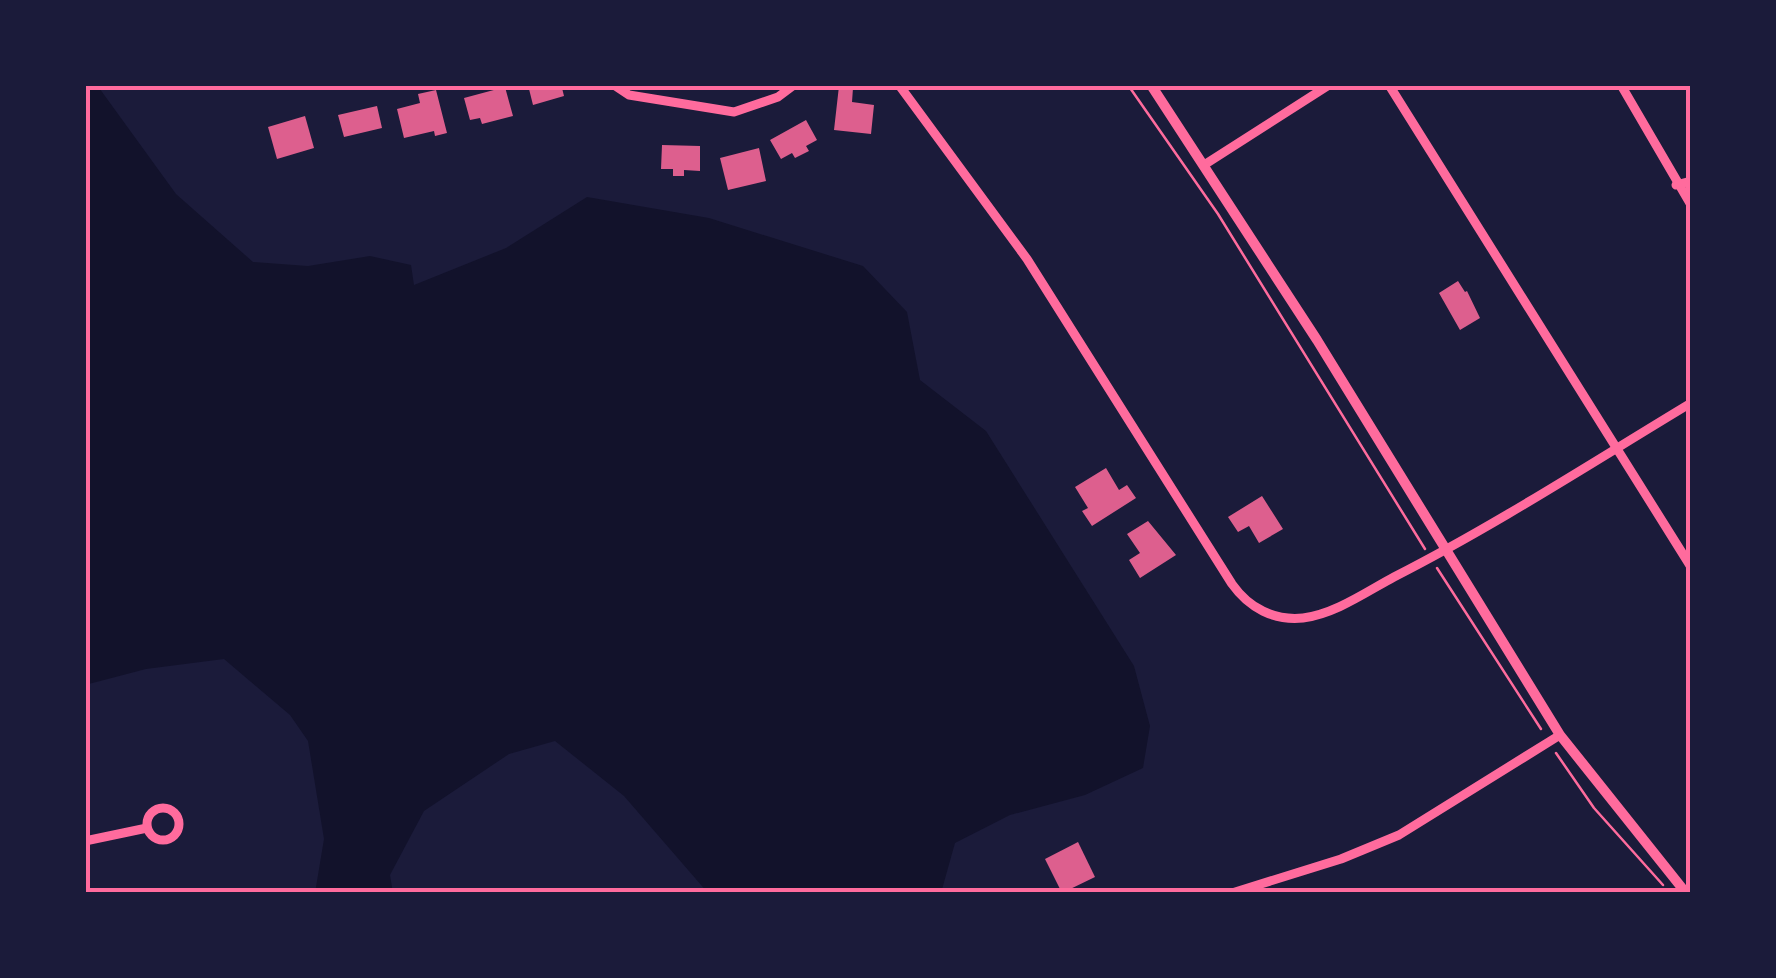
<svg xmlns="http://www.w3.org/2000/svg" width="1776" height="978" font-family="'Crimson Pro',serif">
<rect width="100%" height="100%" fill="#1b1b3a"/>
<path fill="#12122b" d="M 85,85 L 97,85 L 176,194 L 253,262 L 308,266 L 370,256 L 411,265 L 414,285 L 506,248 L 587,197 L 709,218 L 863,266 L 907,312 L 920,380 L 986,431 L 1134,666 L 1150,726 L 1143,768 L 1085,795 L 1010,815 L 955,843 L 941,893 L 708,893 L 624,796 L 555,741 L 509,754 L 424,811 L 390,875 L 393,893 L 315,893 L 324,839 L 308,741 L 290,715 L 224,659 L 146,669 L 85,685 Z"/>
<g fill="#dd5f8e">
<path d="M 528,85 L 569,85 L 569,86 L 562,88 L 564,96 L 533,105 Z"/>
<path d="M 839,86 L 853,88 L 852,102 L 874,105 L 871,134 L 834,130 Z"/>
<path d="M 505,87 L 513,116 L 482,124 L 480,118 L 470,120 L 464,98 Z"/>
<path d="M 436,90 L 447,133 L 435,136 L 434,131 L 404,138 L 397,109 L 420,103 L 418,94 Z"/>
<path d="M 377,106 L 382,128 L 344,137 L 338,115 Z"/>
<path d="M 305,116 L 314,148 L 277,159 L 268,127 Z"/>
<path d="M 806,120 L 817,140 L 806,146 L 809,151 L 795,158 L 792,153 L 781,159 L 770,140 Z"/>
<path d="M 662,145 L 700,146 L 700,171 L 684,170 L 684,176 L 673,176 L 673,169 L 661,169 Z"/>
<path d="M 759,148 L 766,181 L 728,190 L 720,158 Z"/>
<path d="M 1458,281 L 1465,292 L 1467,291 L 1480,318 L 1460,330 L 1439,293 Z"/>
<path d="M 1106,468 L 1119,490 L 1127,485 L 1136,498 L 1092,526 L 1082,511 L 1088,508 L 1075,487 Z"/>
<path d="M 1262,496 L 1283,529 L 1259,543 L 1249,526 L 1238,532 L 1228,517 Z"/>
<path d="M 1148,521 L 1176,555 L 1140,578 L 1129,560 L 1140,553 L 1127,534 Z"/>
<path d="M 1078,842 L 1095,877 L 1062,893 L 1045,859 Z"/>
</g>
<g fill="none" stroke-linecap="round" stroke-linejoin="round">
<g stroke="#ff6b9d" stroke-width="2.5">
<path d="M 1128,85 L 1218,214 L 1425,549"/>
<path d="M 1437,568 L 1541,729"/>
<path d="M 1556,753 L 1594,808 L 1663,885"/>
</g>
<g stroke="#ff6b9d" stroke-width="9">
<path d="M 614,85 L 629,95 L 734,112 L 778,97 L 794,85"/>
<path d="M 899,85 L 1027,259 L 1232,584 C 1249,608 1274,621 1303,618 C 1335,614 1366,592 1394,577 C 1496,525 1593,462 1691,403"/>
<path d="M 1389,85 L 1691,567"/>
<path d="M 1621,85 L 1691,205"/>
<path d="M 1204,165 L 1329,85"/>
<path d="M 1676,185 L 1691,181"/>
<circle cx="163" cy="824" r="16"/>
<path d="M 85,841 L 147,828"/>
<path d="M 1232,893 L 1341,859 L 1399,835 L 1560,735"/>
</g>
<path stroke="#ff6b9d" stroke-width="10" d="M 1151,85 L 1317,340 L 1560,735 L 1686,893"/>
</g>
<rect width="1776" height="978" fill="none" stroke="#1b1b3a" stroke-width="175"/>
<rect x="88" y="88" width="1600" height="802" fill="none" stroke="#ff6b9d" stroke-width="4"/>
</svg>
